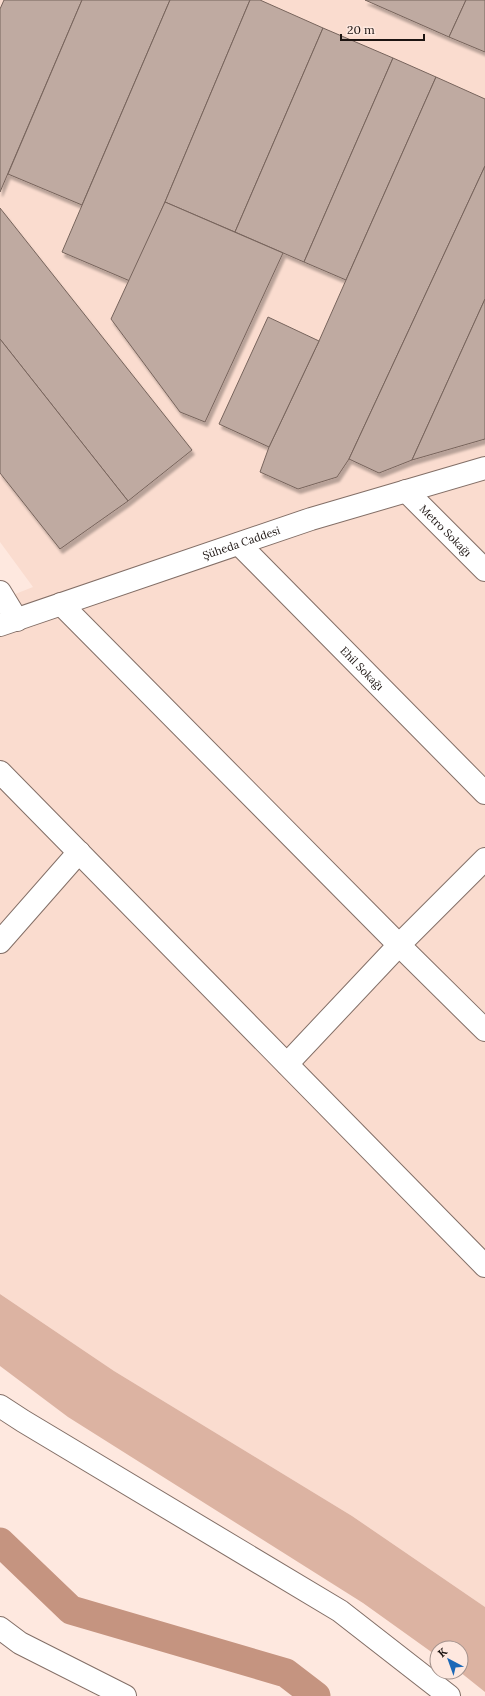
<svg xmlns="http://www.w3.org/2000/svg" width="485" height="1696" font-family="Lora,serif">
<defs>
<filter id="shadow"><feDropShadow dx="2.5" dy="4.5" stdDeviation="1" flood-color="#0004"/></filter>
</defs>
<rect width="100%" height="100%" fill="#fee8df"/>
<path fill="#fadccf" d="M 0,0 L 485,0 L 485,1607 L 352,1516 L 114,1371 L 0,1294 L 0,600 L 33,587 L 0,542 Z"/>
<path fill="#dcb3a2" d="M 0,1294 L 114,1371 L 352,1516 L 485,1607 L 485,1692 L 460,1672 L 461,1648 L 437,1648 L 437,1656 L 363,1603 L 68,1417 L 0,1366 Z"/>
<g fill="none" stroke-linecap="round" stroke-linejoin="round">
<path stroke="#c59480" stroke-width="29" d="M 0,1542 L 71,1610 L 286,1673 L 316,1696"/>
</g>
<g fill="#bfaaa1" stroke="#77645c" filter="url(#shadow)">
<path d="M 4,0 L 82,0 L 0,192 L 0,9 Z"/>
<path d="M 82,0 L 170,0 L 82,205 L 8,174 Z"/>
<path d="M 170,0 L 250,0 L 165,202 L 130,281 L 62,252 Z"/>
<path d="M 250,0 L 260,0 L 323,28 L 235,232 L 165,202 Z"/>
<path d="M 365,0 L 466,0 L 449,37 Z"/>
<path d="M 466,0 L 485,0 L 485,52 L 449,37 Z"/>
<path d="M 323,28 L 393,58 L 304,262 L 235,232 Z"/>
<path d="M 393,58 L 436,77 L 346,280 L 304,262 Z"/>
<path d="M 436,77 L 485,99 L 485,166 L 349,459 L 337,477 L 298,489 L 260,472 L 269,447 L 319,341 Z"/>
<path d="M 485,166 L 485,299 L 412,460 L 379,473 L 349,459 Z"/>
<path d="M 165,202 L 283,253 L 205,422 L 180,412 L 111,319 Z"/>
<path d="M 0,208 L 192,450 L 128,501 L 0,339 Z"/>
<path d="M 485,299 L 485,439 L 412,460 Z"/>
<path d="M 268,317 L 319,341 L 269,447 L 219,424 Z"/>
<path d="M 0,339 L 128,501 L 60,549 L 0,473 Z"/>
</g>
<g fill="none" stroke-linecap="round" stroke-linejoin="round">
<defs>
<g id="minor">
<path id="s1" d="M 406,491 L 485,570"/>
<path id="s2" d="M 239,544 L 485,793"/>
<path d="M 0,592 L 17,620"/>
<path d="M 61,604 L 399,945 L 287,1064"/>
<path d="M 0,772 L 485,1266"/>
<path d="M 485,859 L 399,945 L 485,1030"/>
<path d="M 0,942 L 79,852"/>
</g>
<g id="tertiary">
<path id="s3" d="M 0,625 L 311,519 L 485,468"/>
<path d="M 0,1406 L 23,1421 L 340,1611 L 449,1696"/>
<path d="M 0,1628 L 20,1643 L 125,1696"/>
</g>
</defs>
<use href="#minor" stroke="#836f67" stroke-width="24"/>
<use href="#tertiary" stroke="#836f67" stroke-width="24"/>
<use href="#minor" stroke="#fff" stroke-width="22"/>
<use href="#tertiary" stroke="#fff" stroke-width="22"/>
</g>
<g text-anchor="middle" stroke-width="4" stroke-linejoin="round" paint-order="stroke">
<g font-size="11" fill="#1c1411" stroke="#fee8df">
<text dy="4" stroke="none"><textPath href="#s1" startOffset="56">Metro Sokağı</textPath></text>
<text dy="4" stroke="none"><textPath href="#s3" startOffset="255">Şüheda Caddesi</textPath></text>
<text dy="4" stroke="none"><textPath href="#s2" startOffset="175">Ehil Sokağı</textPath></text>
</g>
</g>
<g transform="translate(449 1660) rotate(319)"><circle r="19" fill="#fee8df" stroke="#a4938d"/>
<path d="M0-3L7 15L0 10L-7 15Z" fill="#1b68b7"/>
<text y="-6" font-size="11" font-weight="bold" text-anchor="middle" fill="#1c1411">K</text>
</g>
<path d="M341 34v6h83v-6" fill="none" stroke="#1c1411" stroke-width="2"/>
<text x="347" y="34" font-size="12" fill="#1c1411" stroke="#fee8df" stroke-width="3" paint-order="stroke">20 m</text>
</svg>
